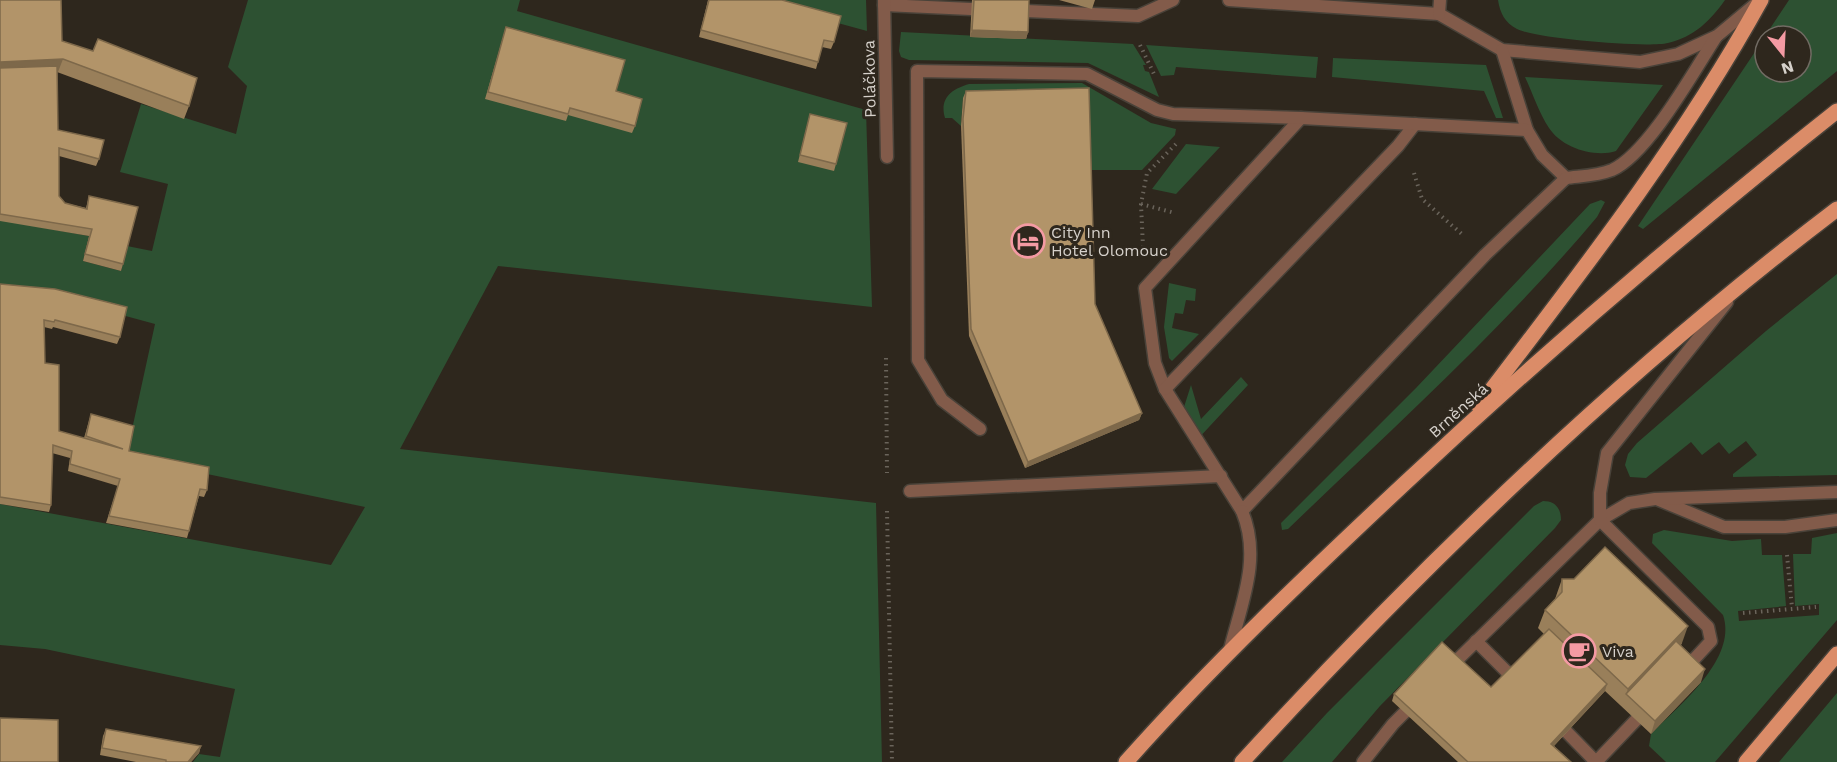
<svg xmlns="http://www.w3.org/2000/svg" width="1837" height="762" font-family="'Work Sans',sans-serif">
<rect width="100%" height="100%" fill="#2e271d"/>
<g fill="#2d5132">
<path d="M 248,0 L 520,0 L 517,11 L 866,110 L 872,307 L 498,266 L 400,449 L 876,503 L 882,762 L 193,762 L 199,754 L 220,757 L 235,689 L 45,649 L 0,645 L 0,504 L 331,565 L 365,507 L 126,457 L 155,324 L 52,296 L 0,291 L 0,220 L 89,236 L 83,261 L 121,271 L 127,246 L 152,251 L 168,184 L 120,172 L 141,104 L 236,134 L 247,86 L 228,67 Z"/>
<path d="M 754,0 L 866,0 L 867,31 Z"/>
<path d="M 1498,0 L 1725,0 C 1710,21 1694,37 1668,43 C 1647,48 1536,39 1517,29 C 1505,23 1500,13 1498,0 Z"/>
<path d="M 1789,0 L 1837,0 L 1837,71 L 1643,229 L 1638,226 L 1765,37 L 1765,72 L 1801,72 L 1801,36 L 1765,36 Z"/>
<path d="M 901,32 L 1133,44 L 1146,65 L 1143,65 L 1145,71 L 1149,72 L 1159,97 L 1088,63 L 909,60 L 901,57 L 899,51 Z"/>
<path d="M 1146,45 L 1318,57 L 1316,78 L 1176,67 L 1174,75 L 1161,76 Z"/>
<path d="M 1333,58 L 1486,65 L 1503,118 L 1496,118 L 1484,91 L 1332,77 Z"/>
<path d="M 1525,77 L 1663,85 L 1616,151 C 1595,158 1562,148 1549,128 C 1539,113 1533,94 1525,77 Z"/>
<path d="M 1082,83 L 1151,123 L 1176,129 L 1175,135 L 1142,170 L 1089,170 L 963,98 L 961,126 L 952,118 L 945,118 C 939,98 952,89 969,84 Z"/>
<path d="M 1186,144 L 1220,147 L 1176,194 L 1152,189 Z"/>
<path d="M 1601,200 L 1605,202 L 1597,217 C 1502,330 1394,427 1288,529 L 1282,530 L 1281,523 L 1416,388 L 1590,204 Z"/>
<path d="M 1837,274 L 1837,475 L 1733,477 L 1733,474 L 1757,455 L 1746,441 L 1729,454 L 1719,442 L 1702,455 L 1691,442 L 1646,478 L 1630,477 L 1625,465 L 1628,454 L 1637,443 L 1766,331 Z"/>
<path d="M 1169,283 L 1196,289 L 1195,301 L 1186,300 L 1183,314 L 1175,313 L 1172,328 L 1199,334 L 1172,361 L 1169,358 L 1164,327 Z"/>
<path d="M 1241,377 L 1248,385 L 1196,441 L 1184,407 L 1191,385 L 1201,419 Z"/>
<path d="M 1543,501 C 1555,501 1561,508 1561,520 L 1555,528 L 1380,706 L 1332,762 L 1282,762 L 1327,713 L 1534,506 Z"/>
<path d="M 1664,530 L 1732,541 L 1761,539 L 1762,555 L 1782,555 L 1786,606 L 1738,611 L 1739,621 L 1819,615 L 1819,604 L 1795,606 L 1793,554 L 1811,554 L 1812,538 L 1837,533 L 1837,620 L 1715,762 L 1666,762 L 1649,746 L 1651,734 C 1678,706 1738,659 1723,615 L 1652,543 L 1653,534 Z"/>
<path d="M 1837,693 L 1837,762 L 1779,762 Z"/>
</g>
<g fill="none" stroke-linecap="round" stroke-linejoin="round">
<defs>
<g id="lane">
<path d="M 1229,0 L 1439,14 L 1502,50 L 1640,62 L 1678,54 L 1717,36 L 1758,2"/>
<path d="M 884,5 L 971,9"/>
<path d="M 1026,11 L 1138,16 L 1173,0"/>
<path d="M 1439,14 L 1440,0"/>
<path d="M 1502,50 L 1527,130 L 1542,155 L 1566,178 C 1582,176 1597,176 1612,170 C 1648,154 1694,71 1716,37"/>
<path d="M 1301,118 L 1145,288 L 1155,363 L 1165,389 L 1242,511 L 1485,255 L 1566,178"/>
<path d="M 1165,389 L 1398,146 L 1415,124"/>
<path d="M 980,429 L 942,400 L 918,360 L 917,71 L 1087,74 L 1157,110 L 1173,114 L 1301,118 L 1527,130"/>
<path d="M 910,491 L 1221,476"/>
<path d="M 1659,500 L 1724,527 L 1785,527 L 1837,520"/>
<path d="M 1476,641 L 1516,681"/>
<path d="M 1229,653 C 1241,604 1262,559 1242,511"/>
<path d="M 1449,668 L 1600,520 L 1629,503 L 1655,499 L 1837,492"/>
<path d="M 1686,668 L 1711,641 L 1708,627 L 1600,520 L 1600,493 L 1607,453 L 1727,302"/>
<path d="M 1556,721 L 1596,762"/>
<path d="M 1597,761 L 1636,720"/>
<path d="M 1363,762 L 1393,724 L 1415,702"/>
</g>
<path id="street" d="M 884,0 L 887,157"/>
<g id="primary">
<path d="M 1479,406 C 1579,275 1681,145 1761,0"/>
<path d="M 1126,762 C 1213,664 1308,574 1404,484 C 1543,354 1688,229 1837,111"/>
<path d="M 1242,762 C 1425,562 1621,373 1837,209"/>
<path d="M 1746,762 L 1837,654"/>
</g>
</defs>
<use href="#lane" stroke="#494239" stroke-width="15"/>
<use href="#street" stroke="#494239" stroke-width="15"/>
<use href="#primary" stroke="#494239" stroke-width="18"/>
<g stroke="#6a645b" stroke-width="4" stroke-dasharray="1.5 4.5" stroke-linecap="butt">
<path d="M 1140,45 L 1155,76"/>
<path d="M 1414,173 L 1422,199 L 1464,236"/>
<path d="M 1141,204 L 1175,213"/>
<path d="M 1143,247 L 1141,204 L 1147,173 L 1176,144"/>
<path d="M 886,358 L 887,473"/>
<path d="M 887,511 L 892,762"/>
<path d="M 1787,555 L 1792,608"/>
<path d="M 1743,613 L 1816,607"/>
</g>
<use href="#lane" stroke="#825b4a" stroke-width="12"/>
<use href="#street" stroke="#825b4a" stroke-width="12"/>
<use href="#primary" stroke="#db8c68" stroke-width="15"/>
</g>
<g fill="#997f5a">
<path d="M 0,0 L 62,41 L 189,106 L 184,119 L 57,72 L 58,130 L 99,159 L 96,166 L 59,156 L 59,196 L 65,203 L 86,208 L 89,196 L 123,264 L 121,271 L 83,261 L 89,236 L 0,221 Z"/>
<path d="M 708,0 L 782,0 L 834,42 L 831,49 L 822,47 L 816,69 L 699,37 Z"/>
<path d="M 972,0 L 1029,0 L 1028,32 L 1026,39 L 970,37 Z"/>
<path d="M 1059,0 L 1095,0 L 1092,9 Z"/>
<path d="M 506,27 L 616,91 L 635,126 L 632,133 L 568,115 L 566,121 L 485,99 Z"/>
<path d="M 966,91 L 1095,304 L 1142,413 L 1139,420 L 1025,468 L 969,336 L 961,126 L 963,98 Z"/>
<path d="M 810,114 L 836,164 L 834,171 L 798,162 Z"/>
<path d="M 0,284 L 120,337 L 117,344 L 53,327 L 52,329 L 44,327 L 45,363 L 59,431 L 84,438 L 91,414 L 129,451 L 207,490 L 204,497 L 199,496 L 187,538 L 106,523 L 118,486 L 68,471 L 70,458 L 52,453 L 51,505 L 49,512 L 0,504 Z"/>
<path d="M 1562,579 L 1682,643 L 1681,645 L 1701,682 L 1651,734 L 1605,691 L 1554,746 L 1571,762 L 1458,762 L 1392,701 L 1394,694 L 1491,687 L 1544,634 L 1538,628 L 1545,610 L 1555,599 Z"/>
<path d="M 106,729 L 201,746 L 199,753 L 191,762 L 136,762 L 100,755 L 103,736 Z"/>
</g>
<g fill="#7d684a">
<path d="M 972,30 L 1028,32 L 1026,39 L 970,37 Z"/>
<path d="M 63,59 L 58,72 L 0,75 L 0,62 Z"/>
<path d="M 1142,413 L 1139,420 L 1025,468 L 1028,462 Z"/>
<path d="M 1688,626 L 1682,643 L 1630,698 L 1626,694 L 1628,689 Z"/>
<path d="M 1705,669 L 1701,682 L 1651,734 L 1655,721 Z"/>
<path d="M 1607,684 L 1605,691 L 1549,751 L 1551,744 Z"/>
<path d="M 201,746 L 199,753 L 191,762 L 188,762 Z"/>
</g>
<g fill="#b29469" stroke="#7d684a" stroke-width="1.5">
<path d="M 0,0 L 61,0 L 62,41 L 93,51 L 98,39 L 197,78 L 189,106 L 63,59 L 0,62 Z"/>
<path d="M 709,0 L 782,0 L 841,16 L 834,42 L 824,40 L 818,62 L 701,30 Z"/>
<path d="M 974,0 L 1029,0 L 1028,32 L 972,30 Z"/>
<path d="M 506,27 L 625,60 L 616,91 L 642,99 L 635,126 L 570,108 L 568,114 L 488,92 Z"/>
<path d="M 57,66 L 58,130 L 104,140 L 99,159 L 59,148 L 59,196 L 65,203 L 87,209 L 89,196 L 138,207 L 123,264 L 85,254 L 92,229 L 0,214 L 0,68 Z"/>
<path d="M 1089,88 L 1095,304 L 1142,413 L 1028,462 L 971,329 L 963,119 L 966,91 Z"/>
<path d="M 810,114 L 847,123 L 836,164 L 800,155 Z"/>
<path d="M 0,284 L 55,289 L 127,307 L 120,337 L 55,320 L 54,322 L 44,320 L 45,363 L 59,365 L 59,431 L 123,449 L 86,436 L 91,414 L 134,426 L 129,451 L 209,467 L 207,490 L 200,489 L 189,531 L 109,516 L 120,479 L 70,464 L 72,451 L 53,445 L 51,505 L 0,497 Z"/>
<path d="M 1605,547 L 1688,626 L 1628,689 L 1545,610 L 1562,592 L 1562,579 L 1574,579 Z"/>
<path d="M 1549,629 L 1607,684 L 1551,744 L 1571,762 L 1468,762 L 1394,694 L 1442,642 L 1491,687 Z"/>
<path d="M 1676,641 L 1705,669 L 1655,721 L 1626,694 Z"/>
<path d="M 0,718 L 58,720 L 58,762 L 0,762 Z"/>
<path d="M 106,729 L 201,746 L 188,762 L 166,762 L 166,760 L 102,748 Z"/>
</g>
<defs>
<symbol id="hotel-ring" viewBox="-11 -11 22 22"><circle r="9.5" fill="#2e271d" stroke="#f49aa3" stroke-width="1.5"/><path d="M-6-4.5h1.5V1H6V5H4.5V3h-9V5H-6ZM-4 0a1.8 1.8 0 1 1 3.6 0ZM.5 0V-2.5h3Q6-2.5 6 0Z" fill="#f49aa3"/></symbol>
<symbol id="cafe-ring" viewBox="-11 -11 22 22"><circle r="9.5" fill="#2e271d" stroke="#f49aa3" stroke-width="1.5"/><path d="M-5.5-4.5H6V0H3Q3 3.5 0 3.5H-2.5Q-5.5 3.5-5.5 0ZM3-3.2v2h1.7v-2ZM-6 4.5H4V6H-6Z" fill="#f49aa3"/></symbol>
</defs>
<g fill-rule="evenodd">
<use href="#hotel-ring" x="1009" y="222" width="38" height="38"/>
<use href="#cafe-ring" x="1560" y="632" width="38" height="38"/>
</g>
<g text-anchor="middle" stroke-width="6" stroke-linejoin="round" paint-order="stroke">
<g font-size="16" fill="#d6d1cb" stroke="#2e271d">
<text transform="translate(869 79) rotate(-91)" y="6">Poláčkova</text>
<text transform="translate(1458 410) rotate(-42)" y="6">Brněnská</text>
</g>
<g font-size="16" fill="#d6d1cb" stroke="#2e271d" text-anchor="start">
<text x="1051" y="238">City Inn<tspan x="1051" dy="18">Hotel Olomouc</tspan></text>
<text x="1602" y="657">Viva</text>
</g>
</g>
<g transform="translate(1783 54) rotate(162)"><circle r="28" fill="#2e271d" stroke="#716b63" stroke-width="1.5"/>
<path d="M0-4.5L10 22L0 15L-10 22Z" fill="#f49aa3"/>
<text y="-9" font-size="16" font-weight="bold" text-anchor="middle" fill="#d6d1cb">N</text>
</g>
</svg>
